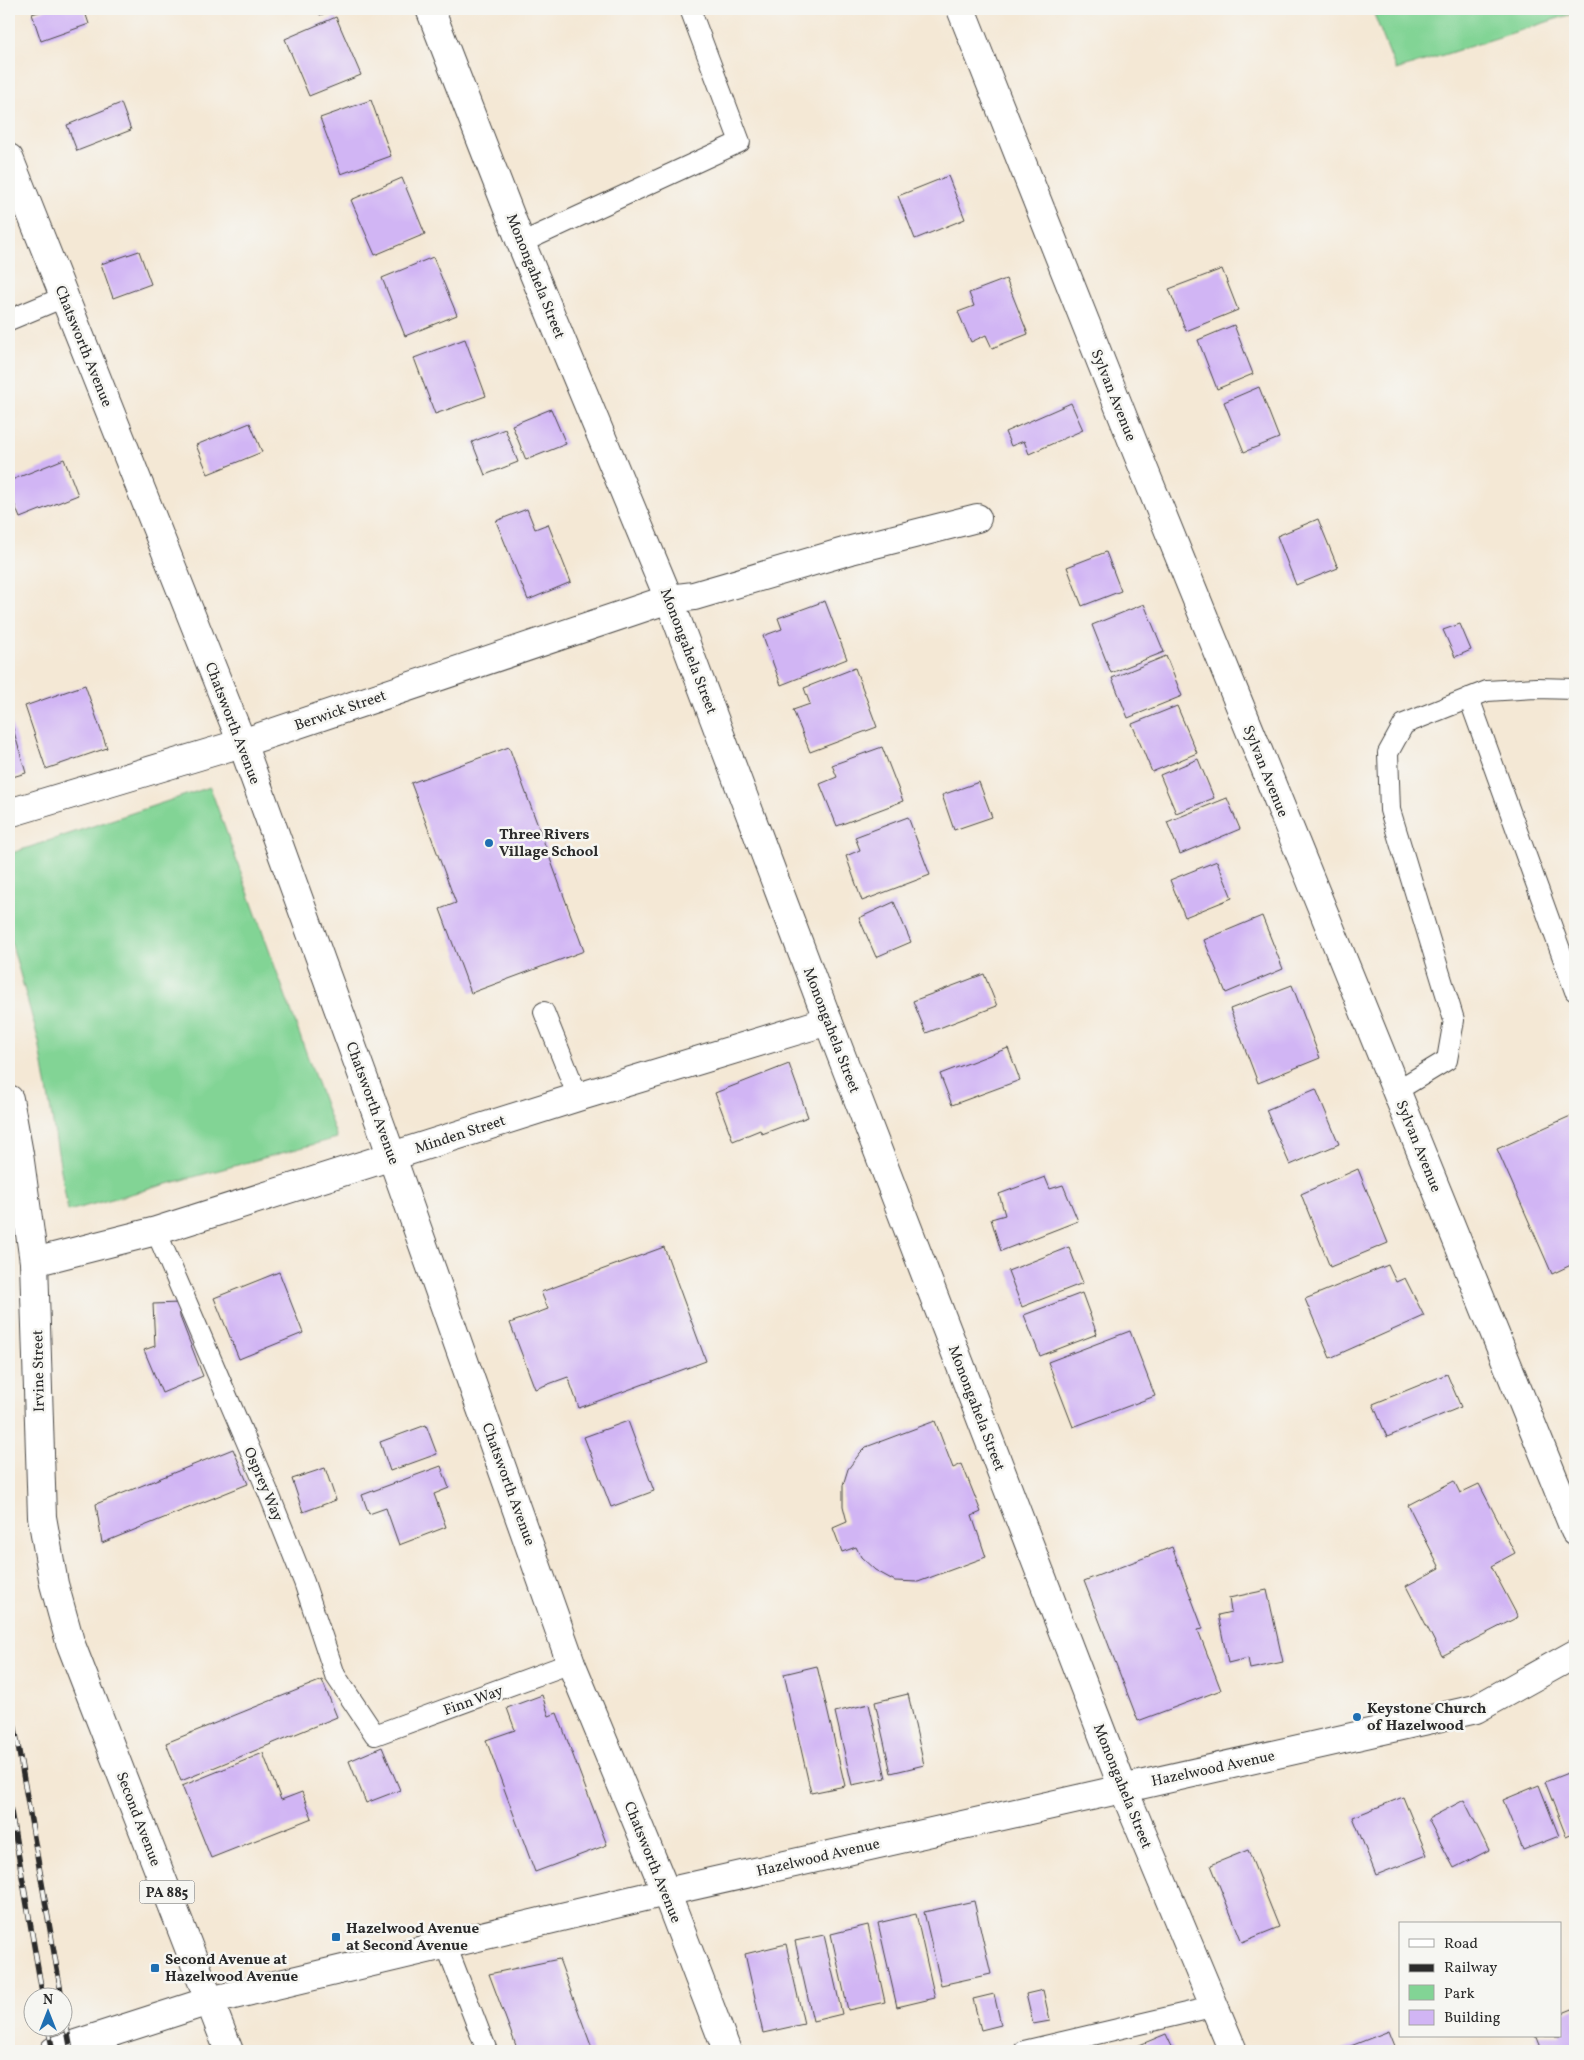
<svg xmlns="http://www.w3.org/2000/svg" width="1584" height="2060" font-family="Vollkorn,serif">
<rect width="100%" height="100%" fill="#f6f6f2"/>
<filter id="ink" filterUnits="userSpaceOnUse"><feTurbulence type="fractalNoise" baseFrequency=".02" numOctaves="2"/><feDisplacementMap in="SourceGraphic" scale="10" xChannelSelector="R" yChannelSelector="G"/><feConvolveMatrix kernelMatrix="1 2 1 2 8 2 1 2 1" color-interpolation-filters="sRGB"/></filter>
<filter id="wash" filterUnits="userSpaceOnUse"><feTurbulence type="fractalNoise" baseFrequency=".0096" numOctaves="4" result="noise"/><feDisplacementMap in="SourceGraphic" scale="20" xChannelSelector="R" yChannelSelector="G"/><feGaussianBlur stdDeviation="1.12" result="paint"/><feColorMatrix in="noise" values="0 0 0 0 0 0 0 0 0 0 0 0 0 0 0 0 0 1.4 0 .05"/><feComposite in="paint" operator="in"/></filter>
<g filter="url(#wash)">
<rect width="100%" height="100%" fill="#f4e8d5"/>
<g fill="#82d495" stroke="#568060">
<path d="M 1372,9 L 1575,9 L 1575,13 L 1396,70 Z"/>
<path d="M 210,787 L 337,1138 L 68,1211 L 39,1042 L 9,934 L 9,854 Z"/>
</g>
<g id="blocks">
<g fill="#d1b5f4">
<path d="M 48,9 L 84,9 L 89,24 L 41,41 L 32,14 Z"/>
<path d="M 317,9 L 337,9 L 320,15 Z"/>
<path d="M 336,17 L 361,75 L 309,96 L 285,39 Z"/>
<path d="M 371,100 L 391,156 L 341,174 L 320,118 Z"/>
<path d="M 121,103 L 131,130 L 77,151 L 67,125 Z"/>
<path d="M 948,176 L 965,219 L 915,239 L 898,196 Z"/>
<path d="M 402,178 L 425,234 L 375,255 L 351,200 Z"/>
<path d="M 139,251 L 151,284 L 113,298 L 101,264 Z"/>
<path d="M 433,257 L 457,315 L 405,336 L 382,278 Z"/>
<path d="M 1222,269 L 1238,310 L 1186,331 L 1169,289 Z"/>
<path d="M 1006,279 L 1028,334 L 992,348 L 986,335 L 971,342 L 958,312 L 974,306 L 969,293 Z"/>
<path d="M 1234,325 L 1253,374 L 1217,389 L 1198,340 Z"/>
<path d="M 465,339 L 486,396 L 435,414 L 414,358 Z"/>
<path d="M 1259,387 L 1279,438 L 1244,452 L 1224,402 Z"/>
<path d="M 1071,403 L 1083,430 L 1029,454 L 1024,441 L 1011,446 L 1005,432 Z"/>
<path d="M 551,409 L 566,444 L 526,460 L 512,425 Z"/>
<path d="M 250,423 L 262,452 L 208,474 L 196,445 Z"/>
<path d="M 505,429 L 518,462 L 485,475 L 472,442 Z"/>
<path d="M 64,459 L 78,495 L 20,518 L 9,491 L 9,481 Z"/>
<path d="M 527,509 L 535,529 L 548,524 L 571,582 L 528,600 L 496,521 Z"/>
<path d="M 1318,519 L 1338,568 L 1296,585 L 1277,536 Z"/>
<path d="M 1106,552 L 1121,591 L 1082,606 L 1067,567 Z"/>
<path d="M 825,601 L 847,659 L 781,685 L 763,636 L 782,629 L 778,618 Z"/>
<path d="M 1144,604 L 1164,652 L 1111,673 L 1092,625 Z"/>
<path d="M 1460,624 L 1471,650 L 1455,657 L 1443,630 Z"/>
<path d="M 1166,656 L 1182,696 L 1128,718 L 1112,678 Z"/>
<path d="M 855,668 L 877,727 L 810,752 L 793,710 L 810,704 L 804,688 Z"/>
<path d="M 85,685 L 107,748 L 46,769 L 25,706 Z"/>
<path d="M 1177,706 L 1197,753 L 1152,772 L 1132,724 Z"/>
<path d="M 9,715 L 26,773 L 9,778 Z"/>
<path d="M 509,747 L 584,951 L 471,993 L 440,909 L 456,903 L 411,783 Z"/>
<path d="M 882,747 L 903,801 L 837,826 L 820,784 L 837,777 L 832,765 Z"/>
<path d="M 1198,759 L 1214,798 L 1176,813 L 1160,775 Z"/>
<path d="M 979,782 L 992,817 L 954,830 L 942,795 Z"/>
<path d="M 1227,798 L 1240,829 L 1180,854 L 1167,822 Z"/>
<path d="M 908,817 L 930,875 L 862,901 L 846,856 L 860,850 L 855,837 Z"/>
<path d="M 1217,861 L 1232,898 L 1185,917 L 1170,880 Z"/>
<path d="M 894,902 L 911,942 L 876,957 L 859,918 Z"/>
<path d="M 1262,916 L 1283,969 L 1226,993 L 1204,940 Z"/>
<path d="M 984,974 L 997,1006 L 926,1033 L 913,1001 Z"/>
<path d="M 1292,985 L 1320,1058 L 1258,1083 L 1230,1009 Z"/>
<path d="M 1008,1048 L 1020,1080 L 952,1105 L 940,1074 Z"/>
<path d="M 789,1064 L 808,1117 L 762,1134 L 760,1130 L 733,1141 L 715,1093 Z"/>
<path d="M 1316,1089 L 1339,1144 L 1290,1165 L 1266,1110 Z"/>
<path d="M 1575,1114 L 1575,1263 L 1552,1274 L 1497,1149 Z"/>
<path d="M 1358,1169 L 1388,1243 L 1330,1267 L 1301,1194 Z"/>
<path d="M 1045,1177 L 1050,1189 L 1063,1185 L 1078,1221 L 1001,1251 L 991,1219 L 1005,1215 L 999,1194 Z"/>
<path d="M 664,1247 L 706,1361 L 579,1408 L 568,1377 L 535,1389 L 510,1323 L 548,1309 L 541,1292 Z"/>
<path d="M 1069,1247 L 1083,1283 L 1022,1307 L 1008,1271 Z"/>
<path d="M 1388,1265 L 1396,1282 L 1405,1278 L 1424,1316 L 1330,1358 L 1305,1299 Z"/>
<path d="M 279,1272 L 303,1333 L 239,1359 L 214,1298 Z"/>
<path d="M 1082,1293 L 1097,1334 L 1040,1356 L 1024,1315 Z"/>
<path d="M 179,1303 L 180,1317 L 203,1376 L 162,1393 L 144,1350 L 155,1346 L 153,1304 Z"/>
<path d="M 1130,1331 L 1155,1396 L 1073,1427 L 1048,1362 Z"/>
<path d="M 1447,1374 L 1461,1407 L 1387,1437 L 1373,1404 Z"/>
<path d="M 628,1421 L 654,1491 L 611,1507 L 584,1437 Z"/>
<path d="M 935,1421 L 953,1468 L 962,1464 L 981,1512 L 972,1516 L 986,1557 L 918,1582 L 895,1581 L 875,1570 L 861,1557 L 856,1547 L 842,1552 L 833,1528 L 847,1522 L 843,1506 L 843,1485 L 848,1469 L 860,1453 L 866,1447 Z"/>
<path d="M 426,1425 L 437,1454 L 390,1471 L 380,1442 Z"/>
<path d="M 233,1449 L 248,1484 L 102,1543 L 96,1504 Z"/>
<path d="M 441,1466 L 449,1488 L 434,1494 L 446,1527 L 399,1545 L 386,1508 L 369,1514 L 362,1495 Z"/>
<path d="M 325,1468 L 336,1500 L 303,1512 L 292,1479 Z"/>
<path d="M 1454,1481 L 1460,1493 L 1479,1484 L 1515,1553 L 1491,1566 L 1518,1617 L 1442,1656 L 1406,1586 L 1440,1568 L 1408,1505 Z"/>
<path d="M 1172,1547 L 1203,1629 L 1198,1630 L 1221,1690 L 1138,1721 L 1084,1581 Z"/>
<path d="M 1267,1590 L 1283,1662 L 1250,1669 L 1248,1658 L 1228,1663 L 1218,1615 L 1231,1612 L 1229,1598 Z"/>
<path d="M 817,1666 L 845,1786 L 811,1793 L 784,1674 Z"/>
<path d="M 322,1680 L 337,1717 L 181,1781 L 166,1743 Z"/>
<path d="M 908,1694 L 924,1765 L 891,1773 L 875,1702 Z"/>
<path d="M 542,1695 L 549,1716 L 557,1713 L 607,1845 L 535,1872 L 486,1740 L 515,1730 L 507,1708 Z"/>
<path d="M 869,1704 L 886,1778 L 852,1785 L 835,1712 Z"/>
<path d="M 382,1747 L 400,1790 L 366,1803 L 349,1761 Z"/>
<path d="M 263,1753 L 281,1800 L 302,1792 L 312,1818 L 211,1858 L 182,1786 Z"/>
<path d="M 1575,1770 L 1575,1832 L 1566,1836 L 1545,1782 Z"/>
<path d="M 1539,1785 L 1559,1836 L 1523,1850 L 1503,1800 Z"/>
<path d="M 1403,1797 L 1427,1855 L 1376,1875 L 1353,1817 Z"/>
<path d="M 1464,1800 L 1489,1850 L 1454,1868 L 1428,1819 Z"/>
<path d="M 1248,1850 L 1279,1927 L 1242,1942 L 1211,1865 Z"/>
<path d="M 974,1901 L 991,1974 L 941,1985 L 924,1912 Z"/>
<path d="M 916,1914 L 935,1998 L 897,2007 L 878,1923 Z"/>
<path d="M 868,1925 L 885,2002 L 848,2010 L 831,1934 Z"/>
<path d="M 824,1935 L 842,2014 L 813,2021 L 795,1941 Z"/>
<path d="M 786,1944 L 804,2024 L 763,2033 L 745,1954 Z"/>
<path d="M 559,1959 L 593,2051 L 518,2051 L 489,1974 Z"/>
<path d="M 1043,1990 L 1050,2021 L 1033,2024 L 1026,1994 Z"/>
<path d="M 994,1994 L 1001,2025 L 981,2030 L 973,1999 Z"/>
<path d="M 1575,2008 L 1575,2051 L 1541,2051 L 1535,2036 L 1560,2036 L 1560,2014 Z"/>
<path d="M 1389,2031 L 1397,2051 L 1338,2051 Z"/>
<path d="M 1166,2034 L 1174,2051 L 1125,2051 Z"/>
</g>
</g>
</g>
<g filter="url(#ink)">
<use href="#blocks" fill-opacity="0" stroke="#494744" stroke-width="1"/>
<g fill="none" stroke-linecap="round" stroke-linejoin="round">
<defs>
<g id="lane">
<path d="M 521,243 L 740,142 L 690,9"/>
<path d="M 9,320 L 64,297"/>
<path d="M 1469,698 L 1575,991"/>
<path d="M 544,1012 L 578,1097"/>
<path d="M 1396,1091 L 1447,1060 L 1454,1020 L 1390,810 L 1388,753 L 1404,724 L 1487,691 L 1536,688 L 1575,689"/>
<path d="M 156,1231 L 269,1494 L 304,1582 L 335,1675 L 375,1735 L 571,1663"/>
<path d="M 446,1945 L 487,2051"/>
<path d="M 1024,2051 L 1216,2006"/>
</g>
<g id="street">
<path d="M 430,9 L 521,243 L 669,599 L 828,1021 L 1123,1788 L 1233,2051"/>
<path d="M 961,9 L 1136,450 L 1575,1531"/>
<path d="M 9,158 L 242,743 L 382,1129 L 571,1663 L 666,1892 L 727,2051"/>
<path d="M 9,813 L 242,743 L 669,599 L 694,596 L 851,550 L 977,518"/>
<path d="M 34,1262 L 156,1231 L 578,1097 L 828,1021"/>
</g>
<path id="secondary" d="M 54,2051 L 209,2001 L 666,1892 L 1476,1709 L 1575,1654"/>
<path id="primary" d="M 9,1099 L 19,1154 L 34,1262 L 42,1517 L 54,1584 L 70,1642 L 229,2051"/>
</defs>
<use href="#lane" stroke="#494744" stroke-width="22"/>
<use href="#street" stroke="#494744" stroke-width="30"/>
<use href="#secondary" stroke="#494744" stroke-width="30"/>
<use href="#primary" stroke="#494744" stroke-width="30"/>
<use href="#lane" stroke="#fff" stroke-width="20"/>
<use href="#street" stroke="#fff" stroke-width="28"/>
<use href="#secondary" stroke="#fff" stroke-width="28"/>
<use href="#primary" stroke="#fff" stroke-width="28"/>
<defs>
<g id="rail">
<path d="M 9,1694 L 62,1998"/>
<path d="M 9,1800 L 43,1998"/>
<path d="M 62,2001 L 71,2051"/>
<path d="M 48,2028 L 53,2051"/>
</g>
</defs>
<use href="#rail" stroke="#2b2b2b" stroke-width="5.5"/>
<use href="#rail" stroke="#f6f6f2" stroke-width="4" stroke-dasharray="11" stroke-linecap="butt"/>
</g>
</g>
<g fill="#1f6fb2" stroke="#f6f6f2" stroke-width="2">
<circle cx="489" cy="843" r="5"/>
<circle cx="1357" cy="1717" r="5"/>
<rect x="331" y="1932" width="10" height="10" rx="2.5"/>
<rect x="150" y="1963" width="10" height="10" rx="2.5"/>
</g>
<g text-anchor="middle" stroke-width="5" stroke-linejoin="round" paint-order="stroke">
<rect fill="#f6f6f2" stroke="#686867" stroke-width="1" x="139.5" y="1880.5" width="55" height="23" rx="4"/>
<g font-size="14" font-weight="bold" fill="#2b2b2b">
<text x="167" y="1897">PA 885</text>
</g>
<g font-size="15" fill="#2b2b2b" stroke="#f6f6f2">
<text transform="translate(536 276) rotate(68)" y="5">Monongahela Street</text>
<text transform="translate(84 346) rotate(68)" y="5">Chatsworth Avenue</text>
<text transform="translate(1114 395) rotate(68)" y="5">Sylvan Avenue</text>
<text transform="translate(689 651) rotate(69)" y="5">Monongahela Street</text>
<text transform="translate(340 710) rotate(-19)" y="5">Berwick Street</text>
<text transform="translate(233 723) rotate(69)" y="5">Chatsworth Avenue</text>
<text transform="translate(1266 771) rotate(68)" y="5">Sylvan Avenue</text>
<text transform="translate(832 1030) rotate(69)" y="5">Monongahela Street</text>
<text transform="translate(373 1103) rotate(70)" y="5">Chatsworth Avenue</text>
<text transform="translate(460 1134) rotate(-18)" y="5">Minden Street</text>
<text transform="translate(1419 1146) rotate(68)" y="5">Sylvan Avenue</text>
<text transform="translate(38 1371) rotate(-91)" y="5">Irvine Street</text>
<text transform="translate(977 1408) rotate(69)" y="5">Monongahela Street</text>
<text transform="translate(264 1484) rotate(67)" y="5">Osprey Way</text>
<text transform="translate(509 1484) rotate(70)" y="5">Chatsworth Avenue</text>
<text transform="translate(473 1700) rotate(-20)" y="5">Finn Way</text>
<text transform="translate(1213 1768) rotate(-12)" y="5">Hazelwood Avenue</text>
<text transform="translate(1123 1786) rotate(68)" y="5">Monongahela Street</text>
<text transform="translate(139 1819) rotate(69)" y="5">Second Avenue</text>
<text transform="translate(818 1857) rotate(-13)" y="5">Hazelwood Avenue</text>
<text transform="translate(653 1862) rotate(68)" y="5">Chatsworth Avenue</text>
</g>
<g font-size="15" font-weight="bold" fill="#2b2b2b" stroke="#f6f6f2" text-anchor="start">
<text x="499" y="839">Three Rivers<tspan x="499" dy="17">Village School</tspan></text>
<text x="1367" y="1713">Keystone Church<tspan x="1367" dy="17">of Hazelwood</tspan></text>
<text x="346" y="1933">Hazelwood Avenue<tspan x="346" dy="17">at Second Avenue</tspan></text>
<text x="165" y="1964">Second Avenue at<tspan x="165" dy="17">Hazelwood Avenue</tspan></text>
</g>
</g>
<rect width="1584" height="2060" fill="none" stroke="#f6f6f2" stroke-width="30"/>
<rect x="1399" y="1922" width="162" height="115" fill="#f6f6f2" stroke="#a5a5a2"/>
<rect x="1409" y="1939" width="25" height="8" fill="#ffffff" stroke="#a5a5a2"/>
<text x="1444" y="1948" font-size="15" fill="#2b2b2b">Road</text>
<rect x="1409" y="1964" width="25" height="8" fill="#2b2b2b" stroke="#a5a5a2"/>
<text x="1444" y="1972" font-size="15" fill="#2b2b2b">Railway</text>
<rect x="1409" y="1985" width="25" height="15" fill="#82d495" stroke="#a5a5a2"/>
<text x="1444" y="1998" font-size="15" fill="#2b2b2b">Park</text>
<rect x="1409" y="2010" width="25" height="15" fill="#d1b5f4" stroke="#a5a5a2"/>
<text x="1444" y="2022" font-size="15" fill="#2b2b2b">Building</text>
<g transform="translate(48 2012)"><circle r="24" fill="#f6f6f2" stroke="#a5a5a2"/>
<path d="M0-4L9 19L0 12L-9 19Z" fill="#1f6fb2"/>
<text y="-8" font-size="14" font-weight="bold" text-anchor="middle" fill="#2b2b2b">N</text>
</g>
</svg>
